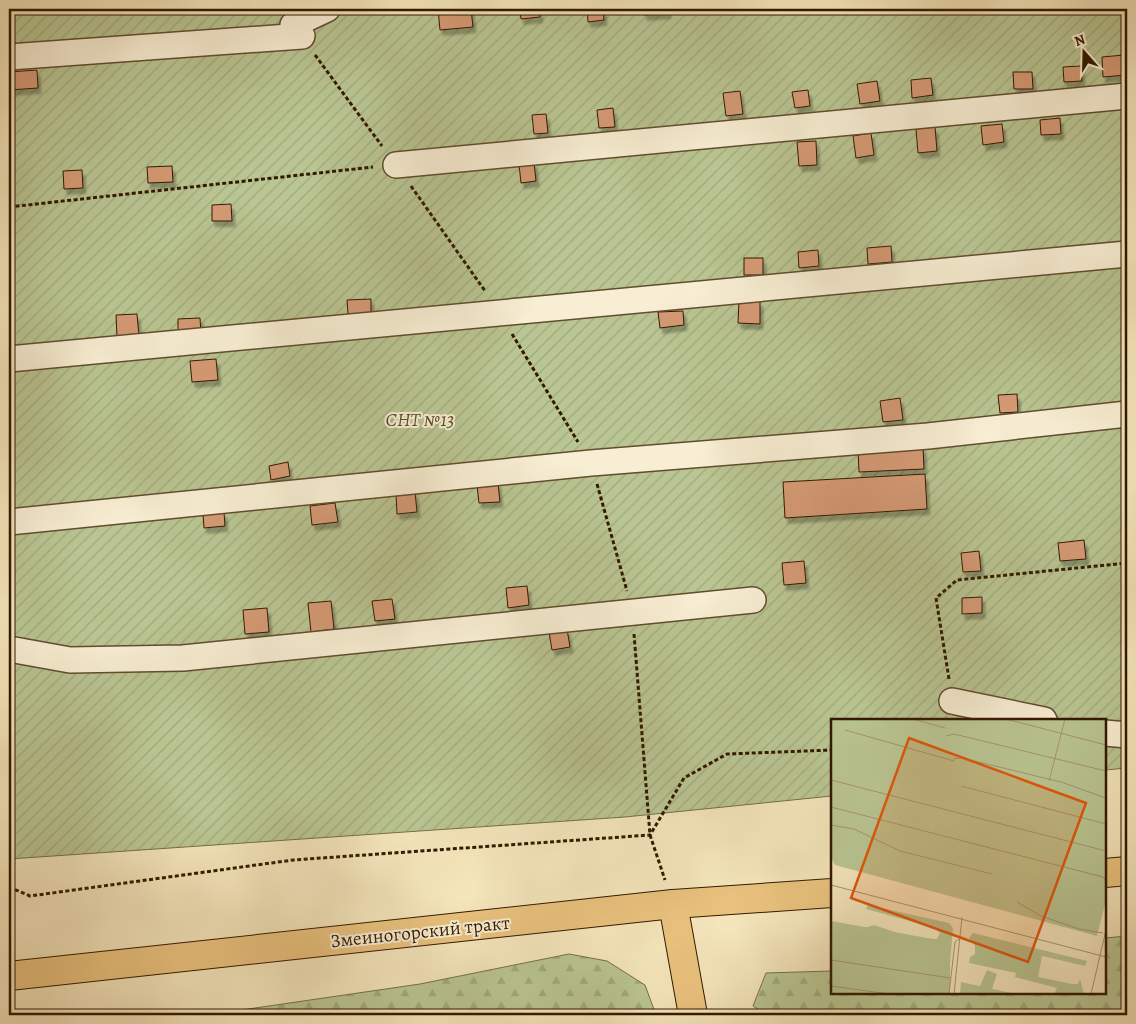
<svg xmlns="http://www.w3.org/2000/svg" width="1136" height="1024" font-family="Alegreya,serif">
<defs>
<pattern id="forest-firs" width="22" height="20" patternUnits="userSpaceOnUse" patternTransform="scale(1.25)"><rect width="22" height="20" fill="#b9c592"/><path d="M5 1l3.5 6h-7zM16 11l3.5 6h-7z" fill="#a0a97c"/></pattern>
<pattern id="garden-furrows" width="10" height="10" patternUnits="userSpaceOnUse" patternTransform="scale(1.25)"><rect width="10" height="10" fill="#b9c592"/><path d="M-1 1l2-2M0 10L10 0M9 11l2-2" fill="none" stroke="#a0a97c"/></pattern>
<filter id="shadow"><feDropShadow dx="3" dy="5.5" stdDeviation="1" flood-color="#0004"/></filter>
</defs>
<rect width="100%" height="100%" fill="#f4e5bb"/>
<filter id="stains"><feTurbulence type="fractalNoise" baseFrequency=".004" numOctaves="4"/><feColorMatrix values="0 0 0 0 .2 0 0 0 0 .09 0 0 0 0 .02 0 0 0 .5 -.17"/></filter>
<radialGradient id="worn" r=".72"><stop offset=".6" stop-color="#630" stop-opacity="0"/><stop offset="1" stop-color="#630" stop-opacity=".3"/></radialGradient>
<g fill="url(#forest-firs)" stroke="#766f49">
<path d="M 1127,936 L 1127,1015 L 767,1015 L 753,1006 L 766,973 L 832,971 L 832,993 L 1105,993 L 1105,938 Z"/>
<path d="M 569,954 L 607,961 L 645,985 L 656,1015 L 207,1015 L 420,984 Z"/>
</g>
<path fill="url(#garden-furrows)" stroke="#766f49" d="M 9,9 L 1127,9 L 1127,768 L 1105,770 L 1105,720 L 832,720 L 832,796 L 625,817 L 9,859 Z"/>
<g fill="#d59a74" stroke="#321900" filter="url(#shadow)">
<path d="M 438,9 L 471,9 L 473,27 L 440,30 Z"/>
<path d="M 520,9 L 539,9 L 540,17 L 521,19 Z"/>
<path d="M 587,9 L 603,9 L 604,20 L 588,22 Z"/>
<path d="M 644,9 L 667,9 L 668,13 L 644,15 Z"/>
<path d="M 1124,55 L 1126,75 L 1103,77 L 1102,57 Z"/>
<path d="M 1081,66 L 1082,81 L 1064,82 L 1063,67 Z"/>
<path d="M 37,70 L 38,88 L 9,90 L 9,72 Z"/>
<path d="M 1013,72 L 1032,72 L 1033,89 L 1014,89 Z"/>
<path d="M 931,78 L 933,95 L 912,98 L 911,80 Z"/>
<path d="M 877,81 L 880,101 L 860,104 L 857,84 Z"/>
<path d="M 808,90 L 810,106 L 795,108 L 792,92 Z"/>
<path d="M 740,91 L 743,114 L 726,116 L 723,93 Z"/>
<path d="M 613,108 L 615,127 L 599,128 L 597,110 Z"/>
<path d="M 546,114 L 548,133 L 534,134 L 532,115 Z"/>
<path d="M 1060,118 L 1061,134 L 1041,135 L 1040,120 Z"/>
<path d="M 1002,124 L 1004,142 L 983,145 L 981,126 Z"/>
<path d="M 935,127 L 937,151 L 918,153 L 916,129 Z"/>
<path d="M 871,133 L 874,155 L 856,158 L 853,136 Z"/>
<path d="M 816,141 L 817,165 L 799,166 L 797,142 Z"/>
<path d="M 534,162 L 536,181 L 521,183 L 519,164 Z"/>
<path d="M 172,166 L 173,182 L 148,183 L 147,167 Z"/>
<path d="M 82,170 L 83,188 L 64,189 L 63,171 Z"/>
<path d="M 231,204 L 232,221 L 212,221 L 212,205 Z"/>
<path d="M 891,246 L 892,262 L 868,264 L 867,248 Z"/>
<path d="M 818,250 L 819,266 L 799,268 L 798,252 Z"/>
<rect x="744" y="258" width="19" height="17"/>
<path d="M 371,299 L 371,313 L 348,314 L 347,300 Z"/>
<path d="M 739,301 L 760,301 L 760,324 L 738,323 Z"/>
<path d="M 683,311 L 684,325 L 660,328 L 658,312 Z"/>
<path d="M 137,314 L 139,336 L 117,337 L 116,315 Z"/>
<path d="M 200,318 L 201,333 L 178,334 L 178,319 Z"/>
<path d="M 216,359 L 218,380 L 192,382 L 190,361 Z"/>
<path d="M 1017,394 L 1018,412 L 1000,413 L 998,395 Z"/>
<path d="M 900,398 L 903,420 L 883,422 L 880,401 Z"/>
<path d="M 923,447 L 924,469 L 859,472 L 858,449 Z"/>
<path d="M 288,462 L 290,476 L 271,480 L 269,466 Z"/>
<path d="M 925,474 L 927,509 L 785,518 L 783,482 Z"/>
<path d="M 498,483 L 500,502 L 479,503 L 477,485 Z"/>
<path d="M 415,492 L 417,512 L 397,514 L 396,494 Z"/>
<path d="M 335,503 L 338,522 L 312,525 L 310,506 Z"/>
<path d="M 224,512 L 225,526 L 204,528 L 203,514 Z"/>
<path d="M 1084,540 L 1086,559 L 1060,561 L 1058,543 Z"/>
<path d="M 979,551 L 981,571 L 963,572 L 961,553 Z"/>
<path d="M 804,561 L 806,583 L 784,585 L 782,563 Z"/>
<path d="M 527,586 L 529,605 L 508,608 L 506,588 Z"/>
<path d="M 982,597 L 982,613 L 962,614 L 962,598 Z"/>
<path d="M 392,599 L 395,619 L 375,621 L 372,601 Z"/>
<path d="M 331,601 L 334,629 L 311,632 L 308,603 Z"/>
<path d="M 267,608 L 269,632 L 245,634 L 243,610 Z"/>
<path d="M 567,629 L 570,647 L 552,650 L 549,632 Z"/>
</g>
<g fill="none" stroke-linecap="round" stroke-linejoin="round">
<defs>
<g id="minor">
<path d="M 293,25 L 327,9"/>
<path d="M 9,57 L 302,36"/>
<path d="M 396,165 L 1127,96"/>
<path d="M 9,359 L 1127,254"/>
<path d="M 9,522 L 591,463 L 928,436 L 1127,414"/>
<path d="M 9,649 L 70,660 L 183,658 L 753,600"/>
<path d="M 952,701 L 1044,720"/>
<path d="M 1105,733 L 1127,735"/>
</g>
<g id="major">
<path d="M 1105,873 L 1127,871"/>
<path d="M 673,904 L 693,1015"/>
<path d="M 9,976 L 673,904 L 832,893"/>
</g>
</defs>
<use href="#minor" stroke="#624c2f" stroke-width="28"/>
<use href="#major" stroke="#321900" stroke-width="30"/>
<g stroke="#321900" stroke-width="3" stroke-dasharray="4 2.5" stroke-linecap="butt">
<path d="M 315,55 L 382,146"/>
<path d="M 411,186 L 485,291"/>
<path d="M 9,207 L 373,167"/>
<path d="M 512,334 L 578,442"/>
<path d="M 597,484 L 627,591"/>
<path d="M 634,634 L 650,835 L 665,880"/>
<path d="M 949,679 L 936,598 L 957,580 L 1127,563"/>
<path d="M 9,887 L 30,896 L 293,860 L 650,835 L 684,778 L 727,754 L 832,750"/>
</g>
<use href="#minor" stroke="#f8eed3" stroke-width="25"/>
<use href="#major" stroke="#eac27e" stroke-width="28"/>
</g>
<g text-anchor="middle" stroke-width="4" stroke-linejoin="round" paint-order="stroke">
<g font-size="19" font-style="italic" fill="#5a4d2c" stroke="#f8eed3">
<text x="420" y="426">СНТ №13</text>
</g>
<g font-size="19" fill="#321900" stroke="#f8eed3">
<text transform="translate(420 931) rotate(-6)" y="7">Змеиногорский тракт</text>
</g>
</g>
<g transform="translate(831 719)">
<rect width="275" height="275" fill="#f4e5bb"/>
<path d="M 130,263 L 185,275 L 129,275 Z" fill="#b9c592"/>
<path d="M 37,186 L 118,204 L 122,209 L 118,255 L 31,210 L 43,206 L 84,220 L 106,220 L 109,214 L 104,209 L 35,190 ZM 142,214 L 256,242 L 254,247 L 211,237 L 207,258 L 241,265 L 247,265 L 249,260 L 253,275 L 223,275 L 226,269 L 184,258 L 185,254 L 138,244 L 139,238 L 144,235 L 144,227 L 138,219 ZM 156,251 L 166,255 L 161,270 L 169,275 L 151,275 L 147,272 Z" fill="#b9c592"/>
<path d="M 0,0 L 275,0 L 275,181 L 266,217 L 4,146 L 0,138 ZM 0,202 L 119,223 L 119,275 L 0,275 Z" fill="#b9c592"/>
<path fill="none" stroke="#a69370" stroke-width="1" d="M 82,0 L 114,9M 175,0 L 275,26M 14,11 L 123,42M 115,17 L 123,15 L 275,52M 122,40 L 131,39 L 230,63 L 275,79M 0,61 L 275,132M 218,62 L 234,0M 130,67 L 275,105M 0,88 L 272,158 L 275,162M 0,106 L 23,110 L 69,132 L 161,155M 0,166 L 275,238M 186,183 L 210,197 L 248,210 L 272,214M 0,241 L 119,259M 0,267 L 58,275M 118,275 L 124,223 L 128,220M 123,275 L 131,198M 260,275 L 275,211"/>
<path fill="#df560b" fill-opacity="0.15" stroke="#df560b" stroke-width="2.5" d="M 78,19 L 255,84 L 197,243 L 20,179 Z"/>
<rect width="275" height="275" fill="none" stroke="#321900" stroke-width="2.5"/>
</g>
<rect width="1136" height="1024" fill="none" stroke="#f4e5bb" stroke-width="30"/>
<rect x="10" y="10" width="1116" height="1004" fill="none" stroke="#321900" stroke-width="2.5"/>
<rect x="15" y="15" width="1106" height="994" fill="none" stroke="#321900"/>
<g transform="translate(1084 52) rotate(340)" stroke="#f8eed3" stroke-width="4" paint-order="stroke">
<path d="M0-4L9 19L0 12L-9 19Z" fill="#321900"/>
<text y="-8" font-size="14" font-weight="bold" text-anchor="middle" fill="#321900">N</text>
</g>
<rect width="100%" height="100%" filter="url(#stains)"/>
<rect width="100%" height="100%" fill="url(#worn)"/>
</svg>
